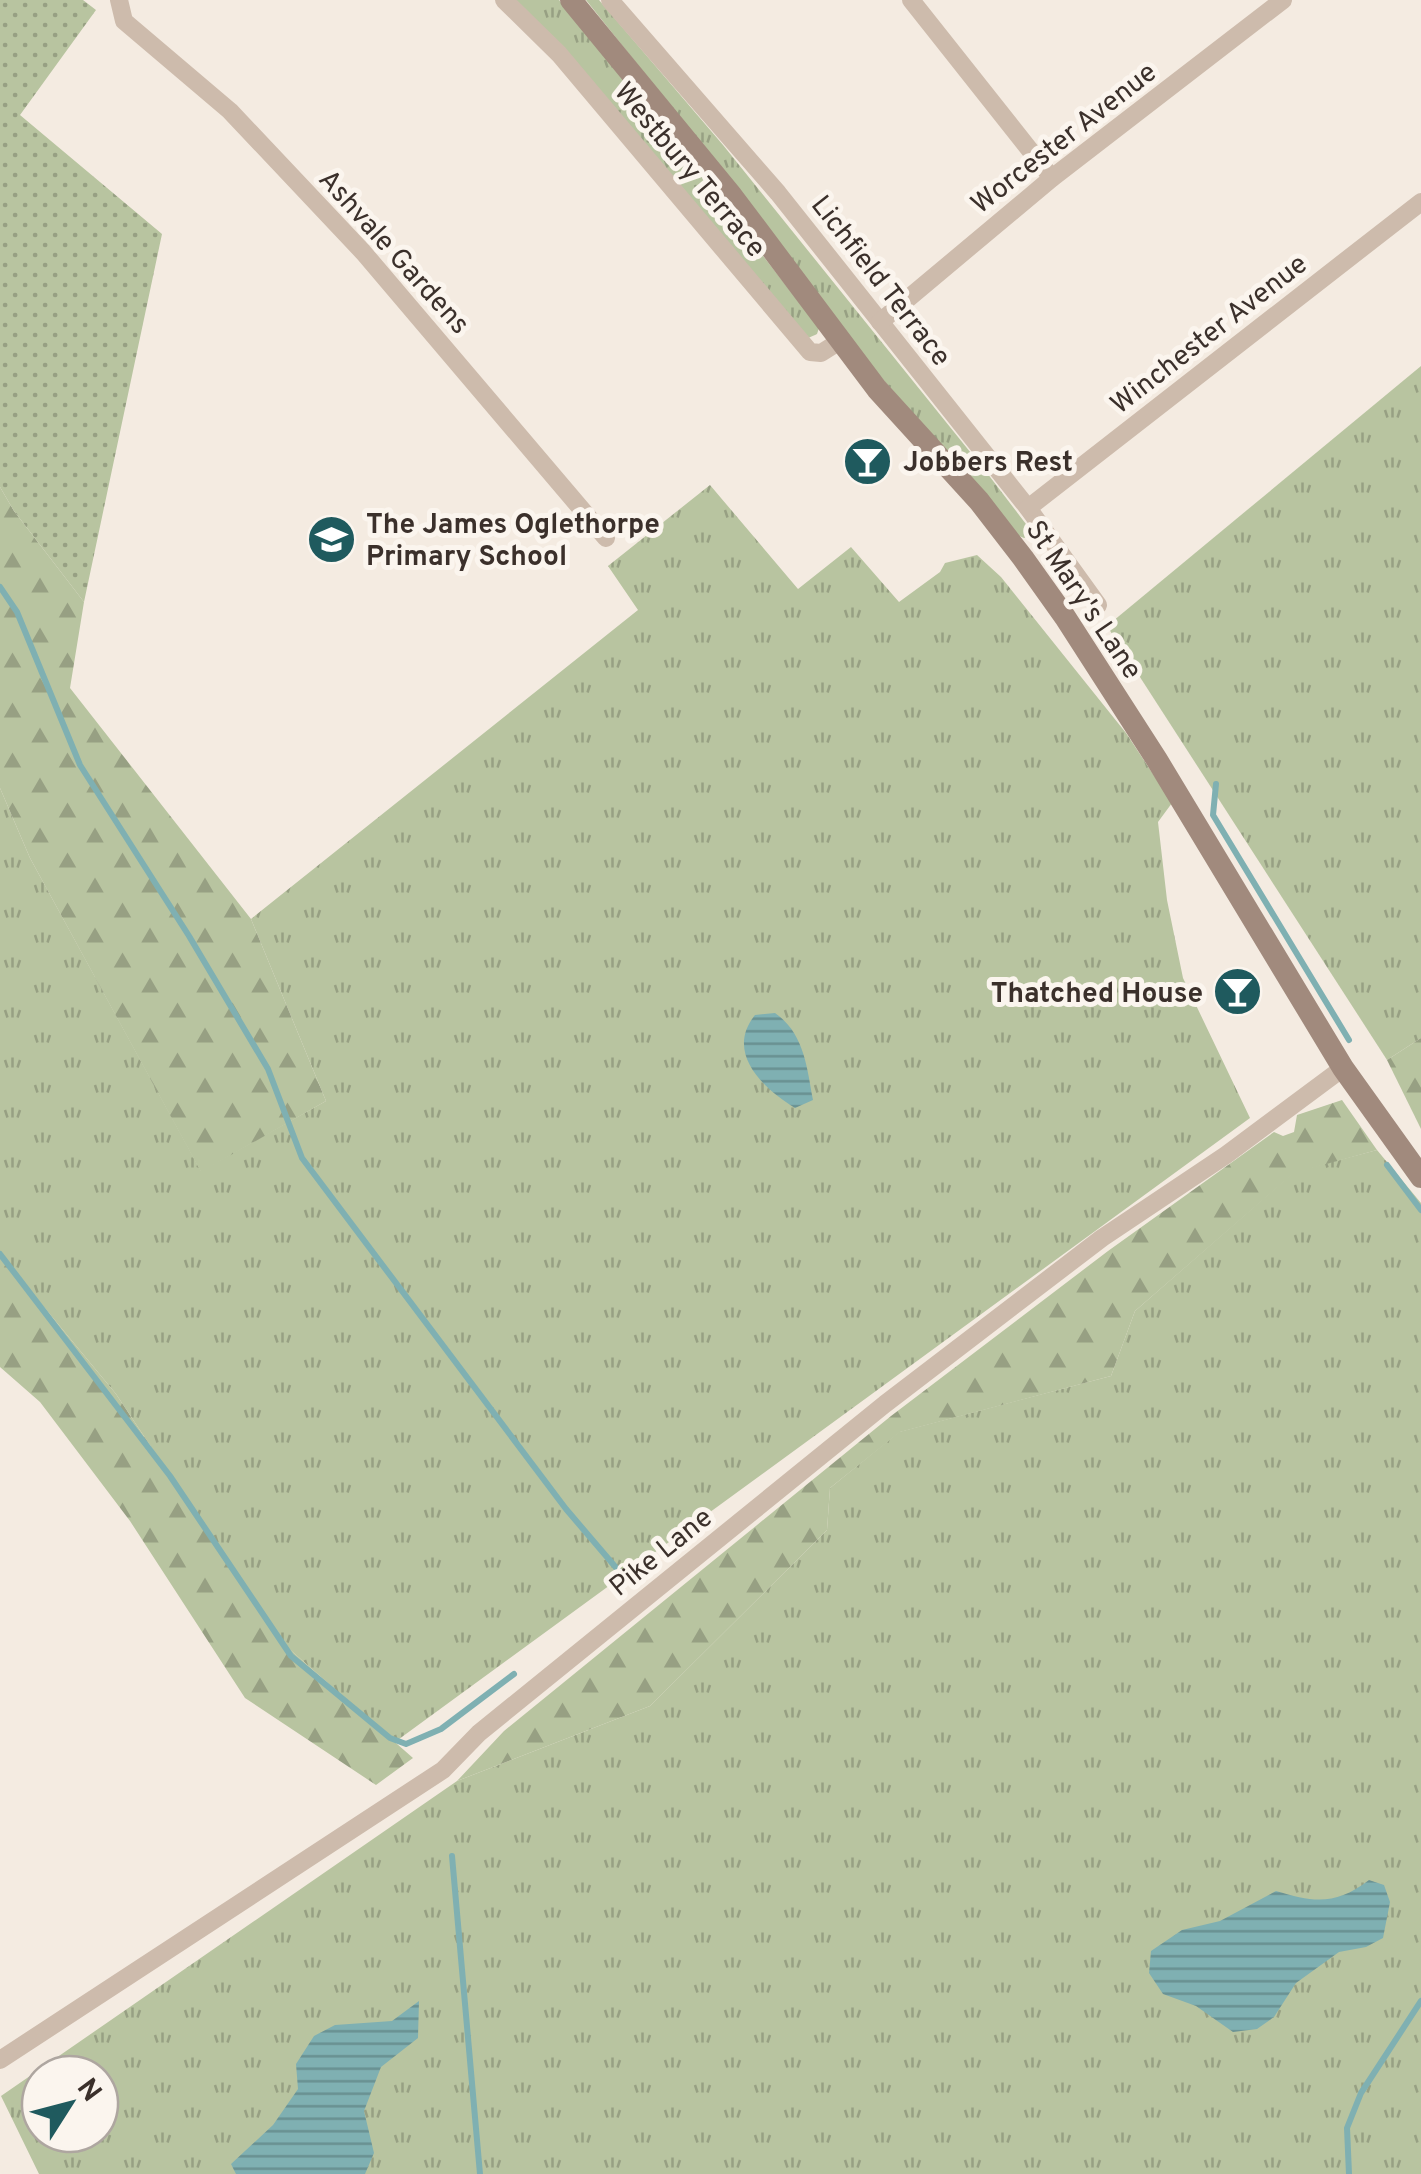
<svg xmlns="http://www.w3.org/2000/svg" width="1421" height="2174" font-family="Overpass,sans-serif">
<defs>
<pattern id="grass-tufts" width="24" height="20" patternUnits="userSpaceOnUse" patternTransform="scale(2.5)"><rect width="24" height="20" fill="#b8c4a0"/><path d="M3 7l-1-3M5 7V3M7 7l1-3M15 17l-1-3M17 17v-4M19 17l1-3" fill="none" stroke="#97a083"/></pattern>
<pattern id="forest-firs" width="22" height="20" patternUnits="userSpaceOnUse" patternTransform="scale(2.5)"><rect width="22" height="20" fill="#b8c4a0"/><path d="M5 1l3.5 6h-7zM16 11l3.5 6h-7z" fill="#97a083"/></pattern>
<pattern id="garden-dots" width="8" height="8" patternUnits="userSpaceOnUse" patternTransform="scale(2.5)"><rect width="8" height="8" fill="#b8c4a0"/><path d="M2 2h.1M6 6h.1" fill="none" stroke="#97a083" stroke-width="1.8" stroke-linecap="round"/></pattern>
<pattern id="water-rules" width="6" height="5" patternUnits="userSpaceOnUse" patternTransform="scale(2.5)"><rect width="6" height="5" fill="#7fb0b2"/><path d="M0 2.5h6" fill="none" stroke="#699091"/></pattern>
</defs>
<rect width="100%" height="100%" fill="#f4ebe1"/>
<g fill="url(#grass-tufts)" fill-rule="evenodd">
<path d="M 512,0 L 559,0 L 599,44 L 819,328 L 817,334 L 806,339 Z"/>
<path d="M 586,0 L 599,0 L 723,145 L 987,473 L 1029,528 L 1030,536 L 1024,538 L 1017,535 L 849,340 L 736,188 Z"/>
<path d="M 1421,366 L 1421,1038 L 1387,1060 L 1107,626 Z"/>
<path d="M 710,485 L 798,589 L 851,547 L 899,602 L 940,572 L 945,563 L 977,555 L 1001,577 L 1126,733 L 1172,803 L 1158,822 L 1167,900 L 1183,978 L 1250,1118 L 395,1742 L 279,1640 L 116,1394 L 0,1254 L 0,788 L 30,858 L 201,1171 L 326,1101 L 251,919 L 638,610 L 608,566 Z"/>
<path d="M 1377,1150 L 1421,1203 L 1421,2174 L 39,2174 L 1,2096 L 457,1781 L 650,1706 L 827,1530 L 830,1488 L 899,1432 L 1111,1376 L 1135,1311 L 1294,1172 ZM 40,2074 L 100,2074 L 100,2134 L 40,2134 Z"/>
</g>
<g fill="url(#forest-firs)">
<path d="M 0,487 L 14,511 L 84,602 L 70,688 L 251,919 L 326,1101 L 201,1172 L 30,858 L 0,788 Z"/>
<path d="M 1421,1038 L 1421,1129 L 1387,1060 Z"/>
<path d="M 1342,1100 L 1377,1150 L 1294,1173 L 1135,1311 L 1111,1376 L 900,1432 L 830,1488 L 827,1530 L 650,1706 L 457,1781 L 504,1731 L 891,1416 L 1108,1251 L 1274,1132 L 1283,1136 L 1294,1132 L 1297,1115 Z"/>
<path d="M 0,1254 L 116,1394 L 279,1640 L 413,1758 L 376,1785 L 245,1698 L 130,1521 L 40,1402 L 0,1367 Z"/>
</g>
<path fill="url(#garden-dots)" d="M 0,0 L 83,0 L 96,10 L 20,115 L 162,234 L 84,602 L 14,511 L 0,487 Z"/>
<g fill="url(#water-rules)">
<path d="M 775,1013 C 804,1033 807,1067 813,1100 L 795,1108 C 762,1088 725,1052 755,1015 Z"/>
<path d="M 1369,1880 L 1384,1885 L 1390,1902 L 1383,1938 L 1366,1947 L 1339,1952 L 1296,1983 L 1274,2017 L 1257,2029 L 1233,2032 L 1196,2006 L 1163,1994 L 1149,1973 L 1151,1951 L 1182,1930 L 1220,1921 L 1276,1891 C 1315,1903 1336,1905 1369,1880 Z"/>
<path d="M 419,2001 L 418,2038 L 381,2067 L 364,2111 L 374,2153 L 365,2174 L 236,2174 L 231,2164 L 273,2125 L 298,2089 L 296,2064 L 314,2036 L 335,2025 L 392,2021 Z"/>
</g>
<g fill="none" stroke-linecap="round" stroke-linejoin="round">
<g stroke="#7fb0b2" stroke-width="6">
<path d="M 0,587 L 17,612 L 80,765 L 189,936 L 268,1069 L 302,1158 L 566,1509 L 624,1577"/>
<path d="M 1216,784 L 1213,815 L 1349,1040"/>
<path d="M 1387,1165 L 1421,1210"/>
<path d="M 0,1254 L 170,1476 L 291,1656 L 390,1738 L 406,1744 L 441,1729 L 514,1674"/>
<path d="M 452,1856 L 480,2174"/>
<path d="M 1349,2174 L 1347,2128 L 1361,2093 L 1421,2001"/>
</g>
<g stroke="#cdbbac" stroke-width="18">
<path d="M 119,0 L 124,21 L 230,111 L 363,252 L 606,538"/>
<path d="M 504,0 L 559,54 L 810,352 L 821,353 L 840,341"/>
<path d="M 610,0 L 778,193 L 1028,508 L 1098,605"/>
<path d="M 911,0 L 1052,178"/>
<path d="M 880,322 L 1052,178 L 1283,0"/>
<path d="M 1028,508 L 1421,202"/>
<path d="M 0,2060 L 443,1770 L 479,1733 L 885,1404 L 1102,1238 L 1226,1155 L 1343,1068"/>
</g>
<path stroke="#a18a7d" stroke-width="22" d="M 571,0 L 732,196 L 877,389 L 979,501 L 1023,558 L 1065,617 L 1157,760 L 1343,1068 L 1421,1177"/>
</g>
<defs>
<symbol id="bar-disc" viewBox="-11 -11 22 22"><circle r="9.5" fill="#1f5a5e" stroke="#fbf5ee"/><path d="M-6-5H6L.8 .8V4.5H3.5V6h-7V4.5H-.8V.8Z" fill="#fff"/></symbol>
<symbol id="school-disc" viewBox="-11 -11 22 22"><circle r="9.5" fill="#1f5a5e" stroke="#fbf5ee"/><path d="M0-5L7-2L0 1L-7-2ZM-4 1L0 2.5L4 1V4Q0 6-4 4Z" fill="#fff"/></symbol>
</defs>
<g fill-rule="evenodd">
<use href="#bar-disc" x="840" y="434" width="55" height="55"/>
<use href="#school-disc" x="304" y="512" width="55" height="55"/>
<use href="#bar-disc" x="1210" y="964" width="55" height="55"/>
</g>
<g text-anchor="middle" stroke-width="10" stroke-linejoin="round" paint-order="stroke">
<g font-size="28" fill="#3b302b" stroke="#fbf5ee">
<text transform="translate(1063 137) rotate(-38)" y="10">Worcester Avenue</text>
<text transform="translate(691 169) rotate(50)" y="10">Westbury Terrace</text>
<text transform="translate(395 251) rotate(48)" y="10">Ashvale Gardens</text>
<text transform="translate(882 280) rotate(52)" y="10">Lichfield Terrace</text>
<text transform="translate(1208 333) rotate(-38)" y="10">Winchester Avenue</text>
<text transform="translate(1085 599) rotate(56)" y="10">St Mary's Lane</text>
<text transform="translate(660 1551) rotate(-39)" y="10">Pike Lane</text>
</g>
<g font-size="28" font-weight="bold" fill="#3b302b" stroke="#fbf5ee" text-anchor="start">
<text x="903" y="471">Jobbers Rest</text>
<text x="366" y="533">The James Oglethorpe<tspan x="366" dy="32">Primary School</tspan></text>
<text x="1203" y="1002" text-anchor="end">Thatched House</text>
</g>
</g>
<g transform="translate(70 2104) rotate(54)"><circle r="48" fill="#fbf5ee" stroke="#aea6a0" stroke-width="2.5"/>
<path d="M0-8L18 38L0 25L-18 38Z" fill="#1f5a5e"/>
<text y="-15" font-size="28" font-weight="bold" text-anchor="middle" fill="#3b302b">N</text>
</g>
</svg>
